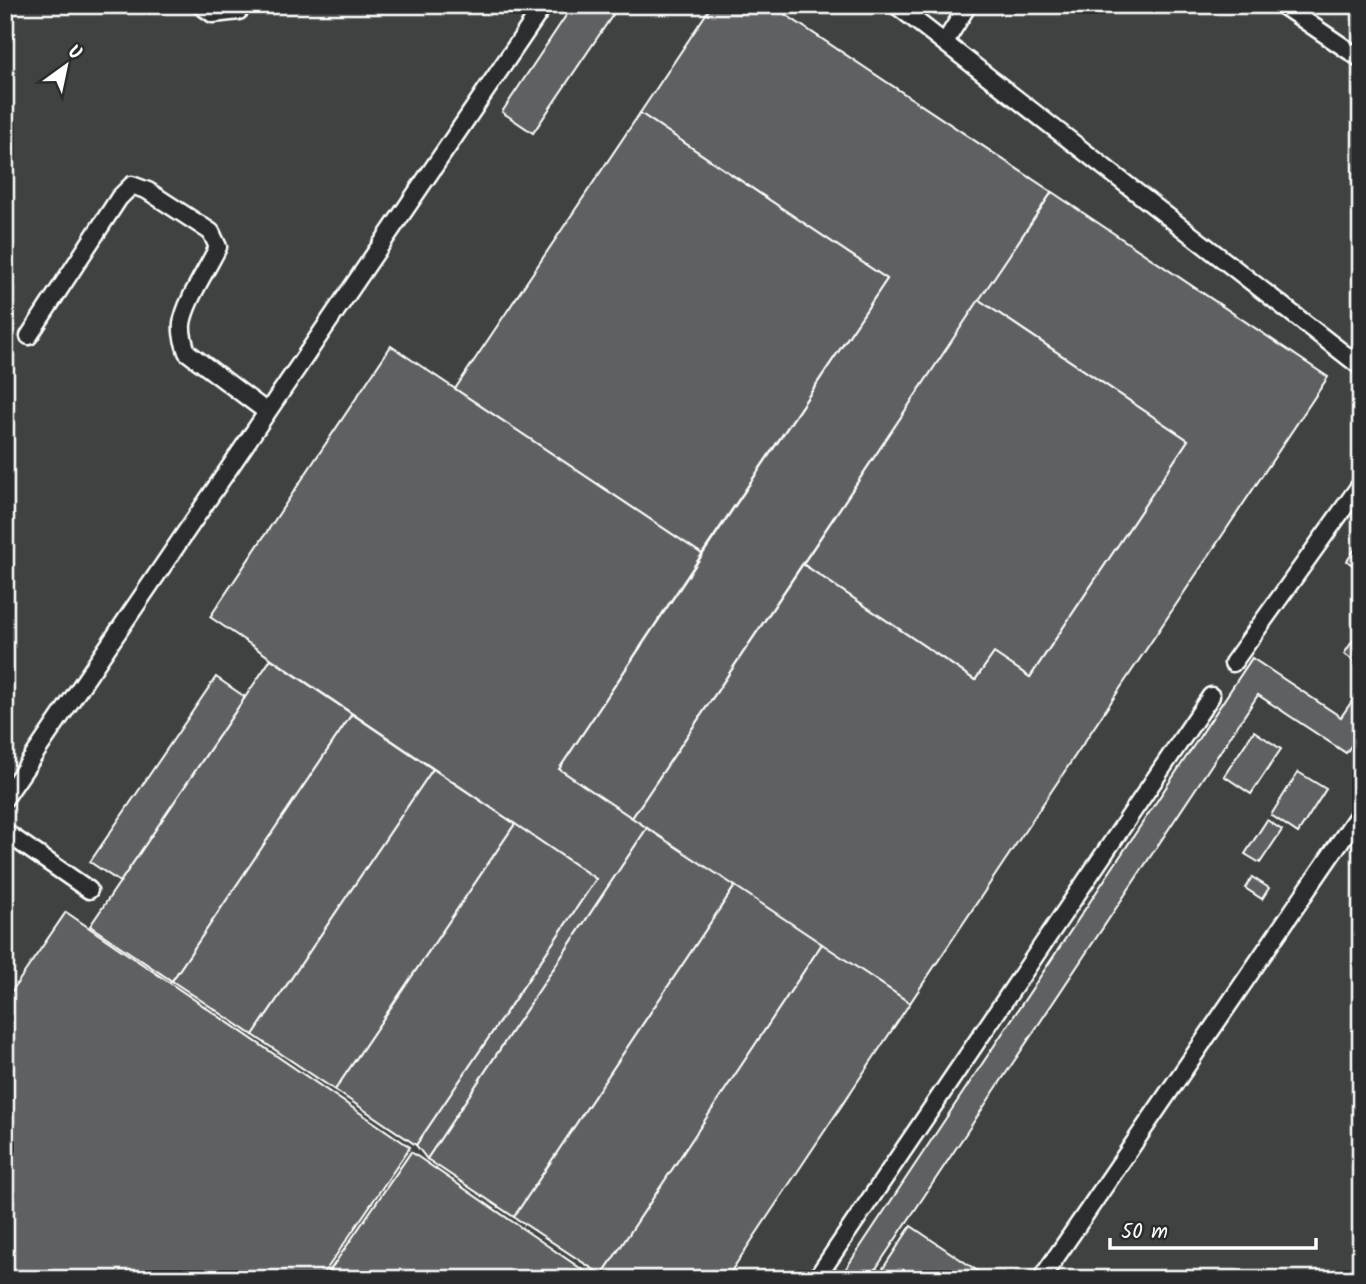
<svg xmlns="http://www.w3.org/2000/svg" width="1366" height="1284" font-family="Kalam,sans-serif">
<rect width="100%" height="100%" fill="#333536"/>
<filter id="ink" filterUnits="userSpaceOnUse"><feTurbulence type="fractalNoise" baseFrequency=".0143" numOctaves="2"/><feDisplacementMap in="SourceGraphic" scale="14" xChannelSelector="R" yChannelSelector="G"/><feConvolveMatrix kernelMatrix="1 2 1 2 8 2 1 2 1" color-interpolation-filters="sRGB"/></filter>
<g filter="url(#ink)">
<rect fill="#404243" x="5" y="5" width="1356" height="1274"/>
<g fill="#5f6162" stroke="#fff" stroke-width="2">
<path d="M 573,5 L 602,5 L 614,13 L 533,133 L 502,112 Z"/>
<path d="M 712,5 L 771,5 L 1052,192 L 632,818 L 559,769 L 887,279 L 640,113 Z"/>
<path d="M 640,113 L 887,279 L 702,554 L 455,389 Z"/>
<path d="M 1052,192 L 1328,377 L 910,1003 L 632,818 L 803,564 L 975,680 L 994,653 L 1030,677 L 1188,440 L 979,300 Z"/>
<path d="M 979,300 L 1188,440 L 1030,677 L 994,653 L 975,680 L 803,564 Z"/>
<path d="M 391,346 L 702,554 L 559,769 L 647,828 L 427,1159 L 416,1145 L 596,879 L 210,617 Z"/>
<path d="M 1361,540 L 1361,571 L 1347,561 Z"/>
<path d="M 1361,628 L 1361,665 L 1344,654 Z"/>
<path d="M 1252,658 L 1341,717 L 1361,688 L 1361,731 L 1346,753 L 1258,695 L 869,1279 L 839,1279 Z"/>
<path d="M 271,659 L 352,714 L 172,981 L 90,926 Z"/>
<path d="M 216,677 L 245,697 L 120,882 L 90,862 Z"/>
<path d="M 352,714 L 433,769 L 253,1035 L 172,981 Z"/>
<path d="M 1254,731 L 1281,749 L 1251,794 L 1224,776 Z"/>
<path d="M 433,769 L 515,824 L 335,1090 L 253,1035 Z"/>
<path d="M 1298,772 L 1326,789 L 1298,833 L 1271,815 Z"/>
<path d="M 1267,820 L 1282,830 L 1260,863 L 1245,854 Z"/>
<path d="M 515,824 L 596,879 L 416,1145 L 335,1090 Z"/>
<path d="M 647,828 L 735,886 L 514,1217 L 427,1159 Z"/>
<path d="M 1252,877 L 1269,888 L 1262,899 L 1245,888 Z"/>
<path d="M 735,886 L 822,944 L 602,1275 L 514,1217 Z"/>
<path d="M 66,912 L 410,1147 L 320,1279 L 5,1279 L 5,1001 Z"/>
<path d="M 822,944 L 910,1003 L 726,1279 L 608,1279 L 602,1275 Z"/>
<path d="M 411,1152 L 596,1279 L 324,1279 Z"/>
<path d="M 911,1226 L 988,1278 L 988,1279 L 876,1279 Z"/>
</g>
<g fill="none" stroke-linecap="round" stroke-linejoin="round">
<defs>
<g id="service">
<path d="M 200,5 L 213,14 L 239,11 L 244,5"/>
<path d="M 896,5 L 1361,367"/>
<path d="M 1282,5 L 1361,59"/>
<path d="M 945,42 L 968,5"/>
<path d="M 29,336 L 119,198 L 132,185 L 148,191 L 211,232 L 218,247 C 208,268 185,302 182,324 C 181,334 184,343 187,352 L 267,412"/>
<path d="M 1233,663 L 1361,484"/>
<path d="M 5,798 L 544,5"/>
<path d="M 5,832 L 89,890"/>
<path d="M 816,1279 L 1211,696"/>
<path d="M 1041,1279 L 1361,811"/>
</g>
</defs>
<use href="#service" stroke="#fff" stroke-width="21"/>
<use href="#service" stroke="#2a2d2e" stroke-width="16"/>
</g>
</g>
<rect width="1366" height="1284" fill="none" stroke="#2a2d2e" stroke-width="28"/>
<rect x="14" y="14" width="1338" height="1256" fill="none" stroke="#fff" stroke-width="2.5" filter="url(#ink)"/>
<g transform="translate(66 66) rotate(33)" stroke="#2a2d2e" stroke-width="5" paint-order="stroke">
<path d="M0-5L12 26L0 18L-12 26Z" fill="#ffffff"/>
<text y="-10" font-size="19" font-weight="bold" text-anchor="middle" fill="#ffffff">U</text>
</g>
<path d="M1110 1238v10h206v-10" fill="none" stroke="#ffffff" stroke-width="3.5"/>
<text x="1121" y="1238" font-size="21" fill="#ffffff" stroke="#2a2d2e" stroke-width="5" paint-order="stroke">50 m</text>
</svg>
